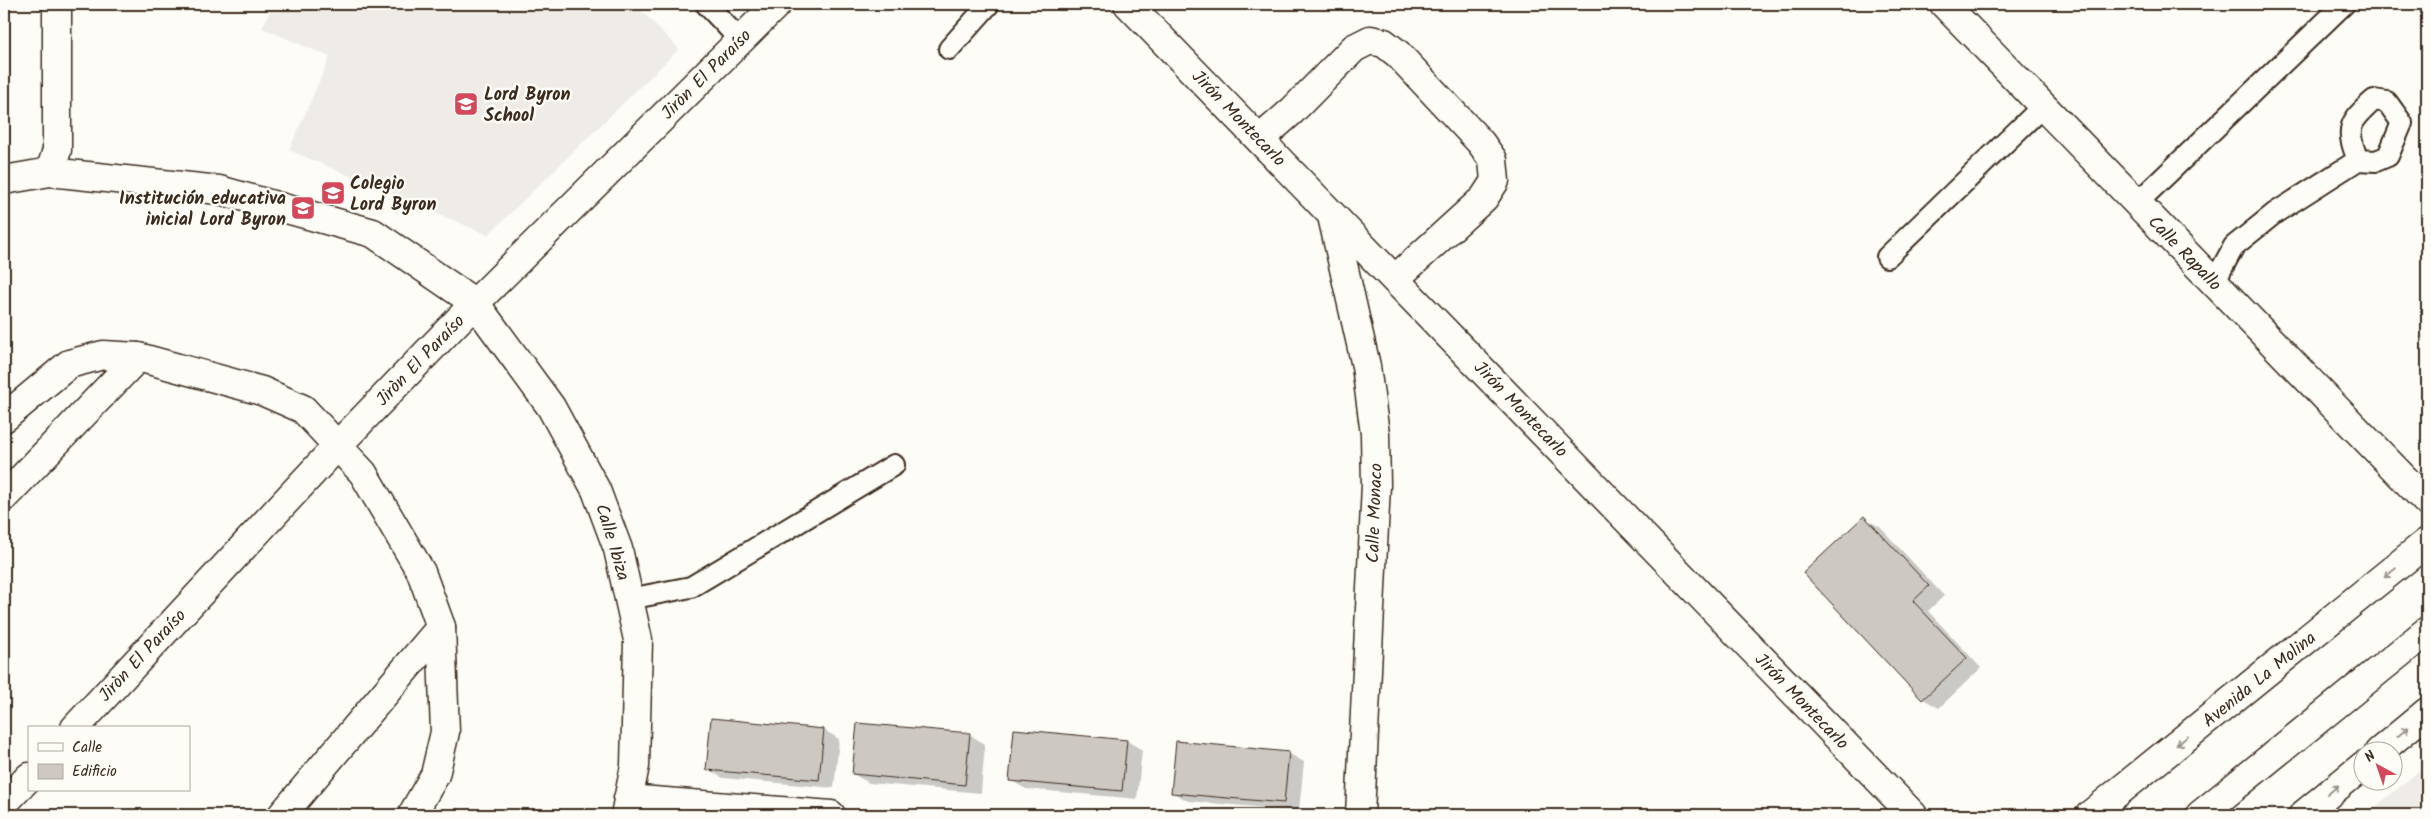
<svg xmlns="http://www.w3.org/2000/svg" width="2431" height="819" font-family="Kalam,sans-serif">
<rect width="100%" height="100%" fill="#fdfcf7"/>
<filter id="ink" filterUnits="userSpaceOnUse"><feTurbulence type="fractalNoise" baseFrequency=".02" numOctaves="2"/><feDisplacementMap in="SourceGraphic" scale="10" xChannelSelector="R" yChannelSelector="G"/><feConvolveMatrix kernelMatrix="1 2 1 2 8 2 1 2 1" color-interpolation-filters="sRGB"/></filter>
<g filter="url(#ink)">
<g fill="#efece7">
<path d="M 273,4 L 635,4 L 679,49 L 488,235 L 289,150 L 330,57 L 262,28 Z"/>
<path d="M 2427,764 L 2427,815 L 2366,815 Z"/>
</g>
<g fill="#0003">
<path d="M 1864,518 L 1880,527 L 1944,596 L 1928,611 L 1981,668 L 1939,708 L 1923,699 L 1805,574 Z"/>
<path d="M 824,730 L 839,739 L 834,788 L 723,778 L 707,769 Z"/>
<path d="M 970,735 L 985,744 L 981,793 L 869,783 L 853,774 Z"/>
<path d="M 1127,741 L 1142,750 L 1137,799 L 1026,789 L 1010,780 Z"/>
<path d="M 1288,753 L 1304,762 L 1299,811 L 1188,801 L 1172,792 Z"/>
</g>
<g fill="#cdc8c2" stroke="#3b2a1e">
<path d="M 1864,516 L 1929,586 L 1913,601 L 1967,658 L 1922,700 L 1803,573 Z"/>
<path d="M 711,718 L 824,729 L 819,780 L 706,770 Z"/>
<path d="M 857,723 L 970,733 L 965,785 L 852,774 Z"/>
<path d="M 1014,729 L 1127,740 L 1122,791 L 1009,781 Z"/>
<path d="M 1176,741 L 1289,752 L 1284,803 L 1171,793 Z"/>
</g>
<g fill="none" stroke-linecap="round" stroke-linejoin="round">
<defs>
<g id="service">
<path d="M 706,4 L 740,40"/>
<path d="M 949,49 L 989,4"/>
<path d="M 2137,203 L 2344,4"/>
<path d="M 1887,257 L 2043,106"/>
<path d="M 2214,283 L 2234,246 L 2275,213 L 2358,160 L 2376,161 L 2388,156 L 2402,123 L 2387,102 L 2374,100 C 2349,122 2345,128 2358,160"/>
<path d="M 629,599 L 691,587 L 894,465"/>
</g>
<g id="minor">
<path d="M 1128,4 L 1913,815"/>
<path d="M 1944,4 L 2427,502"/>
<path d="M 1260,139 L 1292,111 L 1354,48 L 1370,40 L 1384,43 L 1398,54 L 1481,143 L 1493,160 L 1495,181 L 1484,198 L 1395,279"/>
<path d="M 50,172 L 57,150 L 57,4"/>
<path d="M 4,180 L 50,172 L 219,190 L 373,233 L 475,303 L 551,407 L 596,490 L 618,549 L 638,640 L 635,766 L 625,815"/>
<path d="M 1332,216 L 1366,366 L 1375,434 L 1376,485 L 1360,815"/>
<path d="M 138,357 L 262,391 L 303,409 L 363,473 L 421,572 L 441,627 L 445,732 L 435,775 L 412,815"/>
<path d="M 4,418 L 69,364 L 103,355 L 138,357 L 4,497"/>
<path d="M 75,728 L 338,445 L 475,303 L 777,4"/>
<path d="M 628,799 L 831,815"/>
<path d="M 4,803 L 29,777"/>
<path d="M 282,815 L 441,627"/>
</g>
<g id="primary">
<path d="M 2379,752 L 2427,712"/>
<path d="M 2090,815 L 2427,542"/>
<path d="M 2200,815 L 2427,631"/>
<path d="M 2303,815 L 2364,765"/>
</g>
</defs>
<use href="#service" stroke="#3b2a1e" stroke-width="24"/>
<use href="#minor" stroke="#3b2a1e" stroke-width="31"/>
<use href="#primary" stroke="#3b2a1e" stroke-width="31"/>
<use href="#service" stroke="#fdfcf7" stroke-width="20"/>
<use href="#minor" stroke="#fdfcf7" stroke-width="28"/>
<use href="#primary" stroke="#fdfcf7" stroke-width="28"/>
</g>
<defs><path id="oneway-shaft" d="M-6 0H5M1.5-3L5.5 0L1.5 3" fill="none" stroke-width="1.6" stroke-linecap="round" stroke-linejoin="round" transform="scale(1.25)"/></defs>
<g stroke="#9c938a">
<use href="#oneway-shaft" transform="translate(2390 573) rotate(141)"/>
<use href="#oneway-shaft" transform="translate(2403 732) rotate(-40)"/>
<use href="#oneway-shaft" transform="translate(2182 741) rotate(141)"/>
<use href="#oneway-shaft" transform="translate(2333 790) rotate(-40)"/>
</g>
</g>
<defs>
<symbol id="school-square" viewBox="-11 -11 22 22"><rect x="-9" y="-9" width="18" height="18" rx="4" fill="#d1495b" stroke="#fdfcf7"/><path d="M0-5L7-2L0 1L-7-2ZM-4 1L0 2.5L4 1V4Q0 6-4 4Z" fill="#fff"/></symbol>
<symbol id="university-square" viewBox="-11 -11 22 22"><rect x="-9" y="-9" width="18" height="18" rx="4" fill="#d1495b" stroke="#fdfcf7"/><path d="M0-5L7-2L0 1L-7-2ZM-4 1L0 2.5L4 1V4Q0 6-4 4Z" fill="#fff"/></symbol>
</defs>
<g fill-rule="evenodd">
<use href="#school-square" x="452" y="90" width="28" height="28"/>
<use href="#university-square" x="319" y="179" width="28" height="28"/>
<use href="#school-square" x="289" y="194" width="28" height="28"/>
</g>
<g text-anchor="middle" stroke-width="5" stroke-linejoin="round" paint-order="stroke">
<g font-size="18" fill="#3b2a1e" stroke="#fdfcf7">
<text transform="translate(706 74) rotate(-45)" y="6">Jiròn El Paraíso</text>
<text transform="translate(1239 118) rotate(46)" y="6">Jirón Montecarlo</text>
<text transform="translate(2185 253) rotate(46)" y="6">Calle Rapallo</text>
<text transform="translate(420 360) rotate(-46)" y="6">Jiròn El Paraíso</text>
<text transform="translate(1521 409) rotate(46)" y="6">Jirón Montecarlo</text>
<text transform="translate(1374 513) rotate(-88)" y="6">Calle Monaco</text>
<text transform="translate(613 542) rotate(73)" y="6">Calle Ibiza</text>
<text transform="translate(142 655) rotate(-47)" y="6">Jiròn El Paraíso</text>
<text transform="translate(2259 679) rotate(-39)" y="6">Avenida La Molina</text>
<text transform="translate(1802 701) rotate(46)" y="6">Jirón Montecarlo</text>
</g>
<g font-size="18" font-weight="bold" fill="#3b2a1e" stroke="#fdfcf7" text-anchor="start">
<text x="484" y="100">Lord Byron<tspan x="484" dy="21">School</tspan></text>
<text x="350" y="189">Colegio<tspan x="350" dy="21">Lord Byron</tspan></text>
<text x="286" y="204" text-anchor="end">Institución educativa<tspan x="286" dy="21">inicial Lord Byron</tspan></text>
</g>
</g>
<rect width="2431" height="819" fill="none" stroke="#fdfcf7" stroke-width="20"/>
<rect x="10" y="10" width="2411" height="799" fill="none" stroke="#3b2a1e" stroke-width="2" filter="url(#ink)"/>
<rect x="28" y="726" width="162" height="65" fill="#fdfcf7" stroke="#afa8a0"/>
<rect x="38" y="743" width="25" height="8" fill="#fdfcf7" stroke="#afa8a0"/>
<text x="72" y="752" font-size="15" fill="#3b2a1e">Calle</text>
<rect x="38" y="764" width="25" height="15" fill="#cdc8c2" stroke="#afa8a0"/>
<text x="72" y="776" font-size="15" fill="#3b2a1e">Edificio</text>
<g transform="translate(2378 766) rotate(320)"><circle r="24" fill="#fdfcf7" stroke="#afa8a0"/>
<path d="M0-4L9 19L0 12L-9 19Z" fill="#d1495b"/>
<text y="-8" font-size="14" font-weight="bold" text-anchor="middle" fill="#3b2a1e">N</text>
</g>
</svg>
